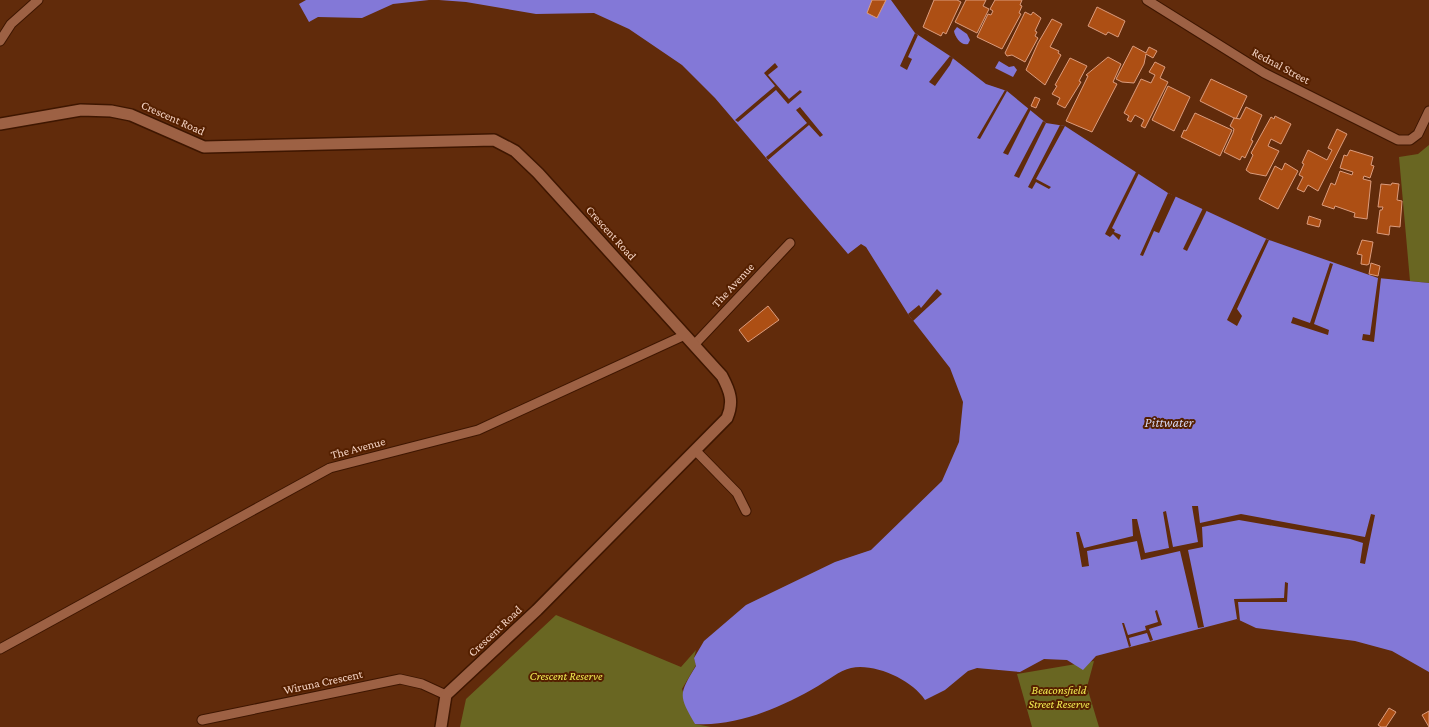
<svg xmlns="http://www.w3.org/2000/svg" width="1429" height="727" font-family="'Crimson Pro',serif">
<rect width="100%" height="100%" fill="#612b0b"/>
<g fill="#696622">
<path d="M 1429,145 L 1429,283 L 1410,281 L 1399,157 L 1418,154 Z"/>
<path d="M 556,615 L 681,667 L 696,650 L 694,658 L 696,665 L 682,689 L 695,724 L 711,727 L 460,727 L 466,699 Z"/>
<path d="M 1094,661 L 1087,687 L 1099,727 L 1032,727 L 1017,674 Z"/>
</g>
<g fill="#8378d7">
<path d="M 306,0 L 429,0 L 393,4 L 362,18 L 318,17 L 309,22 L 299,4 Z"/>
<path d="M 439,0 L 891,0 L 915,33 L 950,56 L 986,84 L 1007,91 L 1046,123 L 1065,126 L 1168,193 L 1269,240 L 1378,278 L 1429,283 L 1429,672 L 1392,651 L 1355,641 L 1256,628 L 1237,619 L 1096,656 L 1083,670 L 1067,660 L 1044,659 L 1020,672 L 977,668 L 968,671 L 945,690 L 925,700 C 912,680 875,663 851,668 C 840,670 827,681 818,686 C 782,707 737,727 695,724 C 678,695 679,694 696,666 L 694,658 L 704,641 L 746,605 L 835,562 L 871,550 L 942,481 L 959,442 L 963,402 L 950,368 L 908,314 L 866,247 L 861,244 L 848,254 L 715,98 L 682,65 L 629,29 L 594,13 L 536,14 L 466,2 Z"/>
<path d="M 957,27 L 967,34 L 970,40 L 968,44 C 961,46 955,37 954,31 Z"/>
<path d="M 999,61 L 1009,67 L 1014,66 L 1017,70 L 1013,77 L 995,68 Z"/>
</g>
<g fill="#612b0b">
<path d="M 915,33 L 918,35 L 908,57 L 912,59 L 907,70 L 900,66 Z"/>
<path d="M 950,56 L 953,58 L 950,65 L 935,86 L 929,82 Z"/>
<path d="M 775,63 L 778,67 L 768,75 L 789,99 L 800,90 L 802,92 L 788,104 L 776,90 L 738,122 L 735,120 L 775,86 L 764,73 Z"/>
<path d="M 1005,90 L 1007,91 L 980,139 L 977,138 Z"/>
<path d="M 800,107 L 823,135 L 820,137 L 809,125 L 768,160 L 766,157 L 807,123 L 796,110 Z"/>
<path d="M 1029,107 L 1031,109 L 1008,155 L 1003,153 Z"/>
<path d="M 1043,121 L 1046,123 L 1019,178 L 1014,176 Z"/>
<path d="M 1060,125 L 1065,126 L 1036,179 L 1051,187 L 1049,189 L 1036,182 L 1032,189 L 1028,187 Z"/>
<path d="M 1136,172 L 1139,173 L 1112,228 L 1115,230 L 1114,232 L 1121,235 L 1119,240 L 1113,234 L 1110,237 L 1105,234 Z"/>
<path d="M 1168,193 L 1176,196 L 1159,233 L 1154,231 L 1143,256 L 1140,255 Z"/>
<path d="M 1203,208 L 1207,210 L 1187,251 L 1183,249 Z"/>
<path d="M 1266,239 L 1269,240 L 1237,309 L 1242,316 L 1237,326 L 1227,320 Z"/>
<path d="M 1330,263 L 1333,264 L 1314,324 L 1329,330 L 1328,335 L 1291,323 L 1293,317 L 1310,323 Z"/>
<path d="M 1378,278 L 1381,278 L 1374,342 L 1362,340 L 1363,334 L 1370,335 Z"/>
<path d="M 937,289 L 942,294 L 913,321 L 908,314 L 919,305 L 921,308 Z"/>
<path d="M 1192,506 L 1198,506 L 1200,523 L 1241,514 L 1365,537 L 1371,514 L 1375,515 L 1365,564 L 1360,563 L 1363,543 L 1350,539 L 1239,520 L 1202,527 L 1203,547 L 1188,550 L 1204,627 L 1198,628 L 1180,551 L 1141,560 L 1137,541 L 1087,551 L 1089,566 L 1082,567 L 1076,532 L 1079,532 L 1084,548 L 1133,536 L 1132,519 L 1137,519 L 1145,553 L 1169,548 L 1163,512 L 1166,511 L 1173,547 L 1198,542 Z"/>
<path d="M 1285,582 L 1288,583 L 1287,602 L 1238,602 L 1240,621 L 1237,619 L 1234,599 L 1284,598 Z"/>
<path d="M 1157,610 L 1162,625 L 1149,629 L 1153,640 L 1150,641 L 1147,633 L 1129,638 L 1131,646 L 1129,647 L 1122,623 L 1124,623 L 1128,635 L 1146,630 L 1145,626 L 1158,622 L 1155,611 Z"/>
</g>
<g fill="#ad4f14" stroke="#dc9c7d">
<path d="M 872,0 L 886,0 L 877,18 L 867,13 Z"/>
<path d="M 934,0 L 957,0 L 961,2 L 946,34 L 943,32 L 941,36 L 923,27 Z"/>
<path d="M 966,0 L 986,0 L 983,6 L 989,9 L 977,33 L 955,22 Z"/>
<path d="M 995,0 L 1022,0 L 1020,5 L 1022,6 L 1019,13 L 1021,14 L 1002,49 L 977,37 L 988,14 L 991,15 L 993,11 L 990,9 Z"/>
<path d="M 1097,7 L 1125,21 L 1118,37 L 1108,32 L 1106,35 L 1088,26 Z"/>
<path d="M 1025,12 L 1031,15 L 1033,12 L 1041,18 L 1035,31 L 1037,32 L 1035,36 L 1038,38 L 1025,62 L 1012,55 L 1007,56 L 1005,53 Z"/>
<path d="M 1052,19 L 1062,24 L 1050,47 L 1059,51 L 1058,53 L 1061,55 L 1045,85 L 1026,70 L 1038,43 Z"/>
<path d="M 1133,46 L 1146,53 L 1149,47 L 1157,51 L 1153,58 L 1146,54 L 1144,64 L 1134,83 L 1122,82 L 1116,79 Z"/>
<path d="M 1108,57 L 1121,64 L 1113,82 L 1117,84 L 1092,132 L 1066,121 L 1088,76 L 1086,75 Z"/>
<path d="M 1070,58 L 1087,66 L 1079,81 L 1081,82 L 1065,108 L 1057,104 L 1060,98 L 1052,94 L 1057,86 L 1055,85 Z"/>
<path d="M 1155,62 L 1165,67 L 1160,78 L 1168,82 L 1145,128 L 1141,126 L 1144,120 L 1135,115 L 1131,122 L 1127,120 L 1129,116 L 1124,113 L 1141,79 L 1151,83 L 1155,75 L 1149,72 Z"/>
<path d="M 1211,79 L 1247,96 L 1236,119 L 1200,101 Z"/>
<path d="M 1168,86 L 1190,97 L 1174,131 L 1152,120 Z"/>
<path d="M 1035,97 L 1040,99 L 1036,108 L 1031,106 Z"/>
<path d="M 1246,107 L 1262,115 L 1251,140 L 1253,141 L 1245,158 L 1242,156 L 1240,160 L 1224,152 L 1233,133 L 1234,129 L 1230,126 L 1234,118 L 1240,119 Z"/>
<path d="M 1195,113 L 1232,130 L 1220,156 L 1181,137 L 1184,130 L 1186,131 Z"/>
<path d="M 1275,116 L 1291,124 L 1281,144 L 1271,139 L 1268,146 L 1279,151 L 1266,176 L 1250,173 L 1246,170 L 1253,155 L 1251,153 L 1271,117 L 1274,119 Z"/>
<path d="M 1337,129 L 1347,134 L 1318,191 L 1308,185 L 1304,192 L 1297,189 L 1303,177 L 1299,175 L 1304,164 L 1302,163 L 1308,150 L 1327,160 L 1332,150 L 1328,148 Z"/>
<path d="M 1350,150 L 1373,157 L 1371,165 L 1374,166 L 1370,178 L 1364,176 L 1363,179 L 1371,181 L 1367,219 L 1354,217 L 1355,213 L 1335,206 L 1334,209 L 1322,205 L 1331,183 L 1335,185 L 1340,171 L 1352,175 L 1353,172 L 1340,168 L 1344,155 L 1347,156 Z"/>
<path d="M 1285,163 L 1298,171 L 1278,209 L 1259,199 L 1275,166 L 1282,170 Z"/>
<path d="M 1392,183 L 1399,184 L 1397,200 L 1402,201 L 1400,227 L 1390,226 L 1389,235 L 1377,233 L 1380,210 L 1382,210 L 1383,207 L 1378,207 L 1381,184 L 1391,185 Z"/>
<path d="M 1309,216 L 1321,220 L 1319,227 L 1307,224 Z"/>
<path d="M 1362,240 L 1373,242 L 1369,264 L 1367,265 L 1361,264 L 1362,255 L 1357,254 Z"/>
<path d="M 1371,263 L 1380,266 L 1378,276 L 1369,274 Z"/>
<path d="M 768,306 L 779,320 L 748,342 L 739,330 Z"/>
<path d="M 1389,708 L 1396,712 L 1386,727 L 1381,727 L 1378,725 Z"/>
<path d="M 1429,711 L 1429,727 L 1422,715 Z"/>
</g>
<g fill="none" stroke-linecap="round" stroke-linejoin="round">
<defs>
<g id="minor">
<path d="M 1147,0 L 1264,73 L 1398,140 L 1410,140 L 1418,134 L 1429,111"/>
<path d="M 0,41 L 11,24 L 38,0"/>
<path d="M 694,345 L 790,243"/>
<path d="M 696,451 L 737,493 L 746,511"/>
<path d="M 0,649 L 330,468 L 478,430 L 685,335"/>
<path d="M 202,720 L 400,679 L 422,684 L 446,695"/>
</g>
<path id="tertiary" d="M 0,124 L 81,110 L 111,111 L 131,115 L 204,147 L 494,140 L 515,151 L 538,173 L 722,376 C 730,391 734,402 727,418 L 537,610 L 446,695 L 441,727"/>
</defs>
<use href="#minor" stroke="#3e1600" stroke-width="11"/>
<use href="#tertiary" stroke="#3e1600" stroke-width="14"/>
<use href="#minor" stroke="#9d6144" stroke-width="9"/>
<use href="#tertiary" stroke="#9d6144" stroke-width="11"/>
</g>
<g text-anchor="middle" stroke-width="4" stroke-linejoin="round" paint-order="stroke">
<g font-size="12" fill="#f4d2c2" stroke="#552000">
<text transform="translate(1281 66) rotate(28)" y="4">Rednal Street</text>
<text transform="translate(173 118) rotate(24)" y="4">Crescent Road</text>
<text transform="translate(611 233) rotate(48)" y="4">Crescent Road</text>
<text transform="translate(733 285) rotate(-47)" y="4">The Avenue</text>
<text transform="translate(358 448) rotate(-15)" y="4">The Avenue</text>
<text transform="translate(495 631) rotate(-43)" y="4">Crescent Road</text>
<text transform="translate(323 682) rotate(-12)" y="4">Wiruna Crescent</text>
</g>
<g font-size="12" font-style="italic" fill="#f2eb50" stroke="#552000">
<text x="566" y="680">Crescent Reserve</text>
<text x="1059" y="694">Beaconsfield<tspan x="1059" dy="14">Street Reserve</tspan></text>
</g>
<g font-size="14" font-style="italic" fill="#d5d4ed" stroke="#552000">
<text x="1169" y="427">Pittwater</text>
</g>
</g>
</svg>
